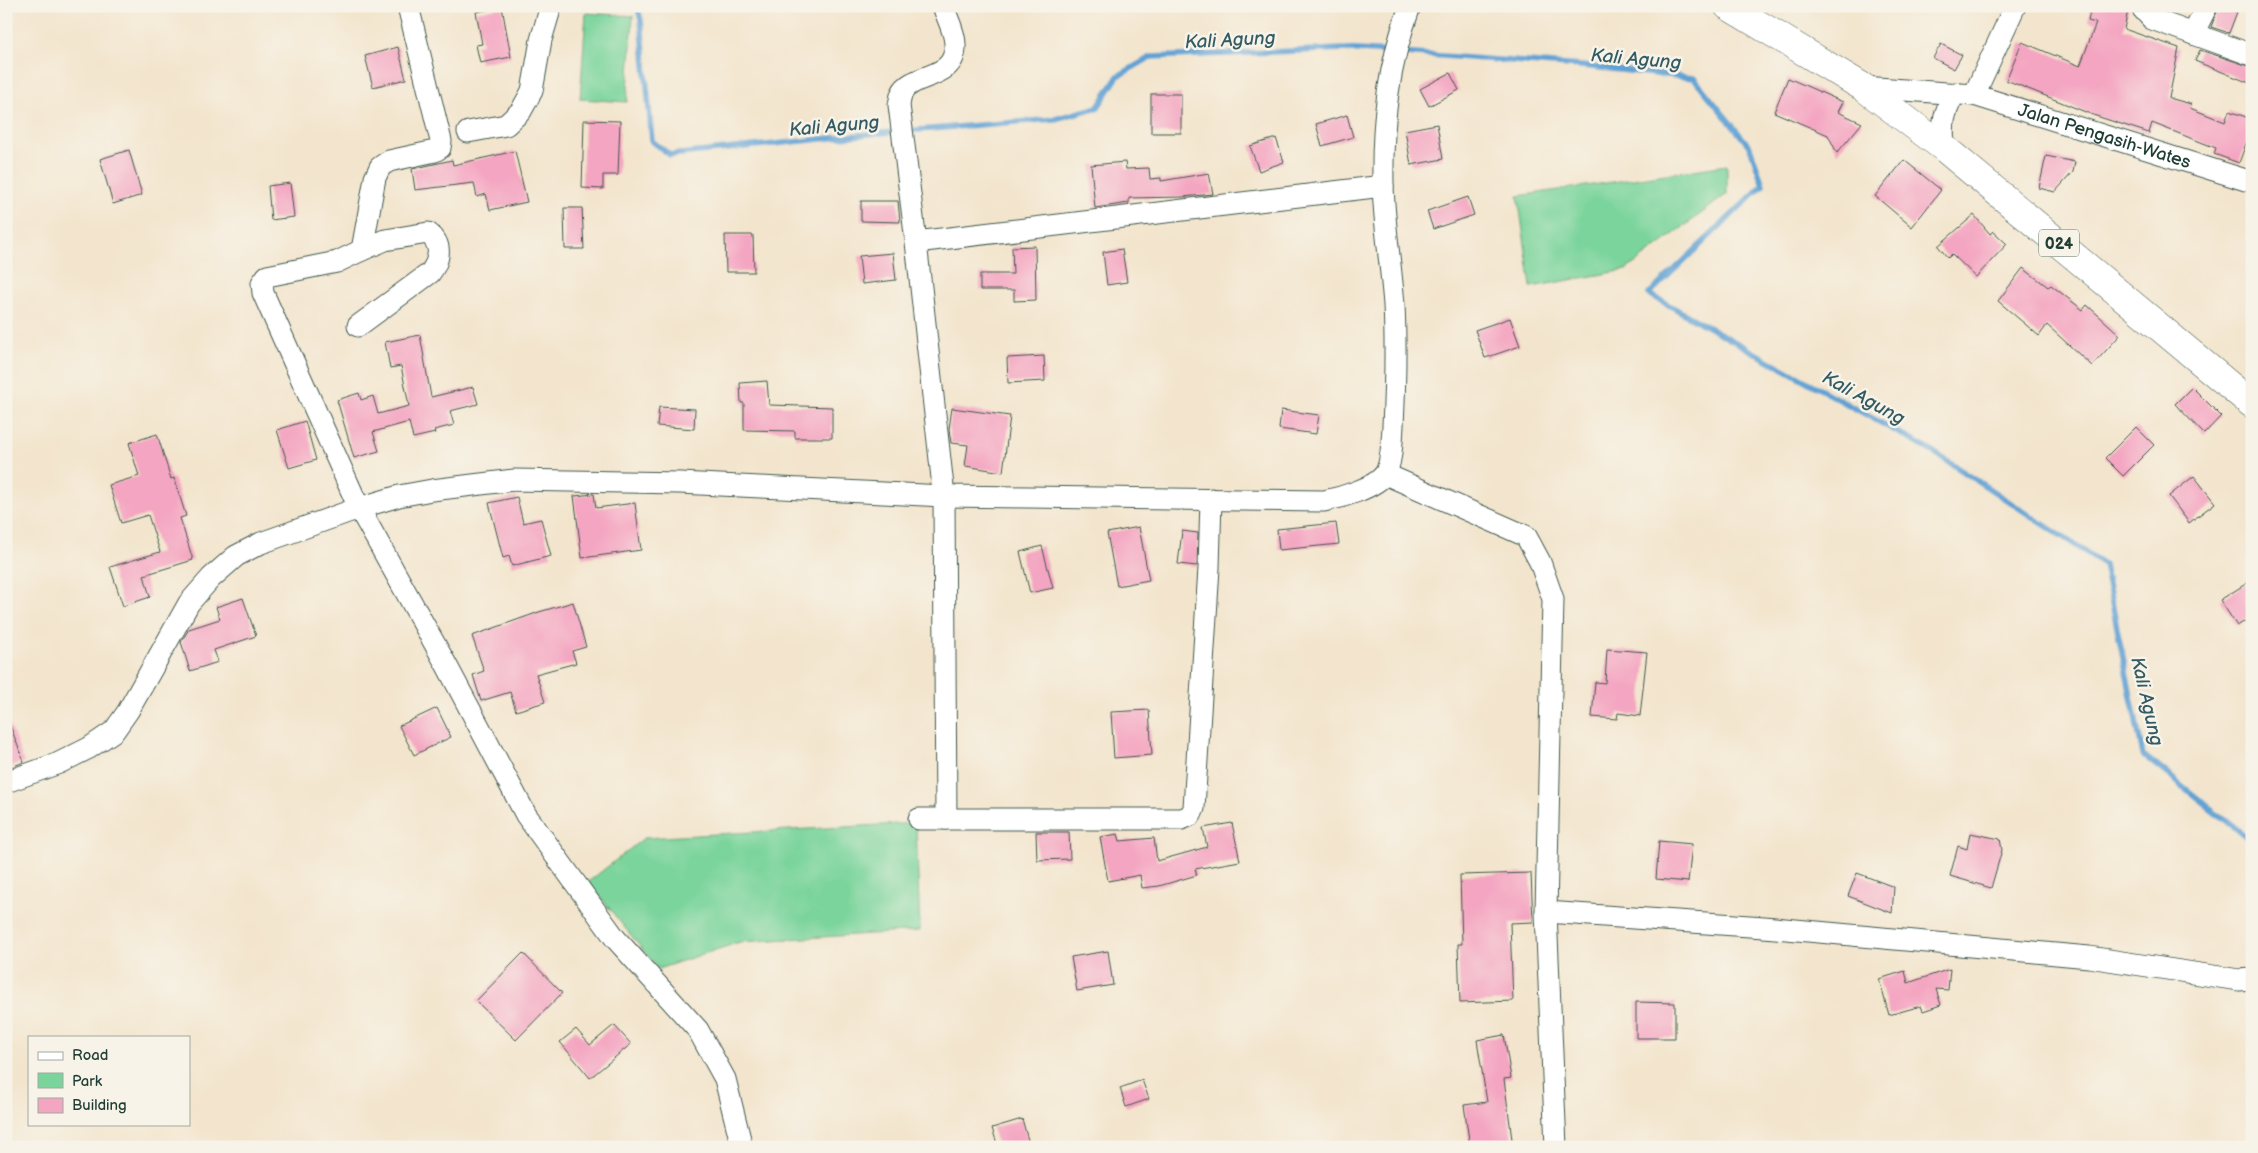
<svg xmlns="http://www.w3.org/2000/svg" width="2258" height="1153" font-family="'Balsamiq Sans',sans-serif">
<rect width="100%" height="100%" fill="#f7f3e8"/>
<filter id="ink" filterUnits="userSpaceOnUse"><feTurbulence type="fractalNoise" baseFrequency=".02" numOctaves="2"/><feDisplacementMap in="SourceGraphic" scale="10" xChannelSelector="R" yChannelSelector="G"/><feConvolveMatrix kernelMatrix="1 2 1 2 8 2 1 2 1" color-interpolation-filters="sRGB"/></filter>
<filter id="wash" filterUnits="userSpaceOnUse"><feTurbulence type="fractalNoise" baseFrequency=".0096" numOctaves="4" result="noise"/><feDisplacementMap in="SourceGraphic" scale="20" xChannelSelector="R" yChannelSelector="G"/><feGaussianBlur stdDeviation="1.12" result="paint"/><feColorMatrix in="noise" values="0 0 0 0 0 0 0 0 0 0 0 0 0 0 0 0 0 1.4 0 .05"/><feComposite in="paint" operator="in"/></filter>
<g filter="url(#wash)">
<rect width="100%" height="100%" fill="#f3e5cd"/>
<g fill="#7ad49b" stroke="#4c8868">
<path d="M 586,13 L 633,16 L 627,102 L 580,99 Z"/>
<path d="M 1727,165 L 1727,194 L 1626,270 L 1531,287 L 1518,196 Z"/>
<path d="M 916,823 L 920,931 L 740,942 L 658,969 L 588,882 L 644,838 Z"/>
</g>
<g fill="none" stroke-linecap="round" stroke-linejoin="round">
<g stroke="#61a2d4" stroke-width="5.5">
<path d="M 637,6 L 641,20 L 652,141 L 670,155 L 869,134 L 1055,119 L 1098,107 L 1118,76 L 1151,57 L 1343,49 L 1391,52"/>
<path d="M 1401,53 L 1582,66 L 1694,78 L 1750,147 L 1763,185 L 1649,294 L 1935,453 L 2104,564 L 2143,755 L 2252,841"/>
</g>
</g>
<g id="blocks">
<g fill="#f4a5c1">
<path d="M 2091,6 L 2129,6 L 2124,29 L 2179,48 L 2169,98 L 2191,104 L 2190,108 L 2225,122 L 2229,111 L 2252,119 L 2252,127 L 2239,163 L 2214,154 L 2216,148 L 2152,123 L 2149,133 L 2093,115 L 2006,80 L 2022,42 L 2080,66 L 2096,23 L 2088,21 Z"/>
<path d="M 2219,6 L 2237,12 L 2229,33 L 2211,27 Z"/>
<path d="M 502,7 L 511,57 L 480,63 L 476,45 L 482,44 L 476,12 Z"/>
<path d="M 1941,44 L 1962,55 L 1954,69 L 1933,58 Z"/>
<path d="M 398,47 L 406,79 L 373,87 L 365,56 Z"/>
<path d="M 2200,50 L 2252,67 L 2252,84 L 2195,61 Z"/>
<path d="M 1450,73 L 1459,90 L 1429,106 L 1420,89 Z"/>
<path d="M 1788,78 L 1843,102 L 1838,112 L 1862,123 L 1837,153 L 1828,135 L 1774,112 Z"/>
<rect x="1151" y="94" width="30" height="39"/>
<path d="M 1347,115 L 1353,137 L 1322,146 L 1316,124 Z"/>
<path d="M 584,120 L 620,121 L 618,175 L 603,175 L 603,189 L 582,188 Z"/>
<path d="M 1437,124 L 1443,159 L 1411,165 L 1405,130 Z"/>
<path d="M 1276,138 L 1284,162 L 1259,171 L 1250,146 Z"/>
<path d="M 129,150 L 142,195 L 113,204 L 100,159 Z"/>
<path d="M 515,151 L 527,202 L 490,210 L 486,194 L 477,197 L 474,183 L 415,190 L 412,169 L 452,160 L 453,165 Z"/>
<path d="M 2046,156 L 2075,162 L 2073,172 L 2055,192 L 2039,188 Z"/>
<path d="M 1904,160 L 1941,190 L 1912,227 L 1875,196 Z"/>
<path d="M 1125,162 L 1126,169 L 1149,168 L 1150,179 L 1161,178 L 1161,181 L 1209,173 L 1213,194 L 1183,197 L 1129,198 L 1129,203 L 1095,208 L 1091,165 Z"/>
<path d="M 290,183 L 294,217 L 271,220 L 268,186 Z"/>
<path d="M 1468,197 L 1474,215 L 1433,229 L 1427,211 Z"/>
<path d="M 861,201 L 898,201 L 900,222 L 861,221 Z"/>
<path d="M 564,208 L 582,208 L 584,249 L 565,249 Z"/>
<path d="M 1974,215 L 1990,234 L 1993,231 L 2007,244 L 1976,277 L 1952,254 L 1948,258 L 1938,246 Z"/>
<path d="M 725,235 L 753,235 L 754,272 L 726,272 Z"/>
<path d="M 1035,246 L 1036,300 L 1014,301 L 1014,290 L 980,290 L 980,274 L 1013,274 L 1012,247 Z"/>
<path d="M 1122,249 L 1127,282 L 1107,285 L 1103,252 Z"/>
<path d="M 893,253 L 896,280 L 862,284 L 859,256 Z"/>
<path d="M 2023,268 L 2048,287 L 2051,285 L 2083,310 L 2087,305 L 2120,335 L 2092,366 L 2047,325 L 2039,336 L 1998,301 Z"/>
<path d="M 1510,318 L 1520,346 L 1485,358 L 1475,330 Z"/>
<path d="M 420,335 L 431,397 L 473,387 L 478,404 L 450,411 L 454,425 L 434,430 L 435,433 L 413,438 L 409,422 L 373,432 L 379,451 L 354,458 L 337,400 L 359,393 L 361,400 L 373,396 L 378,414 L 409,406 L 401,366 L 390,368 L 385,342 Z"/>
<path d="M 1044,356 L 1045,381 L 1008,383 L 1007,358 Z"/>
<path d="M 767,381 L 769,405 L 832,407 L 832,438 L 795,438 L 795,431 L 744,430 L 744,403 L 741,403 L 740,383 Z"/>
<path d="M 2192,387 L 2221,416 L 2204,434 L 2175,404 Z"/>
<path d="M 659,407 L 695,409 L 694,429 L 657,426 Z"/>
<path d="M 952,408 L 1010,416 L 1003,472 L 965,466 L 968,445 L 951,443 L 949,429 Z"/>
<path d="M 1281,410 L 1319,415 L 1316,434 L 1279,429 Z"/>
<path d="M 305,421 L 316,460 L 289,468 L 277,430 Z"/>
<path d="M 2136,427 L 2154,445 L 2123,476 L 2105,458 Z"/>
<path d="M 157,434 L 171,479 L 174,478 L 186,516 L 180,518 L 193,560 L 144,575 L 150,597 L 123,606 L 110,567 L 160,552 L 148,515 L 121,523 L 109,485 L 139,476 L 129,443 Z"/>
<path d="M 2194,476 L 2215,503 L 2189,523 L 2169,496 Z"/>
<path d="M 594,494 L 596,508 L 635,503 L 641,550 L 582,558 L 574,496 Z"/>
<path d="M 517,497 L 523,523 L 541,519 L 551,556 L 512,566 L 509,556 L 503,558 L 489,503 Z"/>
<path d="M 1336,523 L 1339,544 L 1279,550 L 1277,529 Z"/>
<path d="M 1139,527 L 1149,580 L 1117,586 L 1107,533 Z"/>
<path d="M 1182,531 L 1198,533 L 1197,566 L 1178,564 Z"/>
<path d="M 1042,546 L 1053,588 L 1030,593 L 1020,552 Z"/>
<path d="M 2252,580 L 2252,617 L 2237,626 L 2220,600 Z"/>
<path d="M 243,598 L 256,636 L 214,650 L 218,662 L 190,671 L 181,642 L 189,629 L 220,619 L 216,607 Z"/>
<path d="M 573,602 L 586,647 L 572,651 L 576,663 L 536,674 L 545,702 L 516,711 L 510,692 L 481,701 L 473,675 L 484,671 L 472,636 L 539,612 Z"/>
<path d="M 1607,649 L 1647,652 L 1640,716 L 1618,713 L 1617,719 L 1592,717 L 1595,682 L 1605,683 Z"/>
<path d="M 437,708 L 451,737 L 414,755 L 399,726 Z"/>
<path d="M 1149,710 L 1152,755 L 1114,758 L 1111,712 Z"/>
<path d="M 6,720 L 8,720 L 24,762 L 6,769 Z"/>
<path d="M 1232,823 L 1240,861 L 1195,869 L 1197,875 L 1159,886 L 1142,888 L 1140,875 L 1108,881 L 1100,837 L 1118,834 L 1120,841 L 1154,838 L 1157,861 L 1207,847 L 1203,828 Z"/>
<path d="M 1036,832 L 1069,832 L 1070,859 L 1037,860 Z"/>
<path d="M 1970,833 L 2000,839 L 2002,850 L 1991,888 L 1950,876 L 1958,846 L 1967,849 Z"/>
<path d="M 1659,841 L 1692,844 L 1688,882 L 1656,879 Z"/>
<path d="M 1531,873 L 1533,922 L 1510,923 L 1513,1001 L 1460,1003 L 1458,944 L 1462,944 L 1460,875 Z"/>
<path d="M 1857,873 L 1894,887 L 1892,913 L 1848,896 Z"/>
<path d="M 1108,951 L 1113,985 L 1077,991 L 1071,957 Z"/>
<path d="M 523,953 L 562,993 L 516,1040 L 476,1001 Z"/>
<path d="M 1950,969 L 1948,990 L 1936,989 L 1941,1005 L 1923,1011 L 1921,1006 L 1889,1015 L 1879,979 L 1905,971 L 1908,983 Z"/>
<path d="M 1636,1002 L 1675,1003 L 1675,1038 L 1636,1038 Z"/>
<path d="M 614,1025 L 631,1044 L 590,1078 L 560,1042 L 576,1029 L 590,1045 Z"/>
<path d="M 1504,1035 L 1511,1078 L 1504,1079 L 1513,1147 L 1470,1147 L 1464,1105 L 1487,1102 L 1477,1040 Z"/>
<path d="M 1142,1080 L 1149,1099 L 1126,1107 L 1120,1088 Z"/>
<path d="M 1022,1119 L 1030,1147 L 998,1147 L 992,1128 Z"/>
</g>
</g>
</g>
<g filter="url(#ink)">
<use href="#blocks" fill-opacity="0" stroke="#3f564b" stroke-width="1"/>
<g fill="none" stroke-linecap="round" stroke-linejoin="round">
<defs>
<g id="minor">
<path d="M 943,6 C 947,18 955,32 955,44 C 957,81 912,72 902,93 C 900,97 900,101 899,105 L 916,242 L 944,496 L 946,819"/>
<path d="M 2143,6 L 2142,8 L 2152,19 L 2252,55"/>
<path d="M 2193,34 L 2207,6"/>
<path id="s1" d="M 1863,87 L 1974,95 L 2252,182"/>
<path d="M 1974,95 L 2015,6"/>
<path d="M 468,132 L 506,125 L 521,111 L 532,91 L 541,40 L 551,6"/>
<path d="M 1944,148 C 1942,124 1943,114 1955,93"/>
<path d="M 916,242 L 1383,186"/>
<path d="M 362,250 L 337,262 L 267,276 L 262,283 L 263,293 L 359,508 L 447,666 L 526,815 L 615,938 L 698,1030 L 725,1079 L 742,1147"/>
<path d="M 358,326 L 430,273 C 440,260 443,244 428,233 L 385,240 L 362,250 L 375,178 L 380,167 L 389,161 L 435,151 L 440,148 L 441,141 L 408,6"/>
<path d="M 1385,474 L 1526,536 L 1540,562 L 1553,599 L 1546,912 L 1556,1147"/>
<path d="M 6,782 L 59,763 L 89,748 L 114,731 L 128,711 L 189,603 L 211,578 L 236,556 L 261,543 L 359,508 L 399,496 L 432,490 L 514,480 L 680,483 L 944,496 L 1324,501 C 1340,498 1375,488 1385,474 C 1392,463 1392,439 1393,426 C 1395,386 1396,345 1394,305 C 1391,265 1384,224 1383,184 C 1382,120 1388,67 1410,6"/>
<path d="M 919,819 L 1182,819 L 1191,815 L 1194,808 L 1209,568 L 1211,499"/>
<path d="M 1546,912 L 1764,927 L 2089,957 L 2239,980 L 2252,979"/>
</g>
<path id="major" d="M 1728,6 L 1863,87 L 1944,148 L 2252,404"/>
</defs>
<use href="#minor" stroke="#3f564b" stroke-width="23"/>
<use href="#major" stroke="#3f564b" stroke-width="29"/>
<use href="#minor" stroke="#fff" stroke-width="21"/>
<use href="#major" stroke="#fff" stroke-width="28"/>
</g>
</g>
<g text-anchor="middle" stroke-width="5" stroke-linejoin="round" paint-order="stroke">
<rect fill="#f7f3e8" stroke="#60746a" stroke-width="1" x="2039" y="229.5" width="40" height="27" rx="4"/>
<g font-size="16" font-weight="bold" fill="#1f3d34">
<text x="2059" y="249">024</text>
</g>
<g font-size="18" fill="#1f3d34" stroke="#f7f3e8">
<text dy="6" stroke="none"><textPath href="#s1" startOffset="248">Jalan Pengasih-Wates</textPath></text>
</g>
<g font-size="19" font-style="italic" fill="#335b64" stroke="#f7f3e8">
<text transform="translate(1230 39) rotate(-3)" y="7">Kali Agung</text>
<text transform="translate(1636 58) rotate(5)" y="7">Kali Agung</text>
<text transform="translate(834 125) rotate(-5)" y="7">Kali Agung</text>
<text transform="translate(1864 397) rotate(29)" y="7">Kali Agung</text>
<text transform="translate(2148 701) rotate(77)" y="7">Kali Agung</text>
</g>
</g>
<rect width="2258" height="1153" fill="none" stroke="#f7f3e8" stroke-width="25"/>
<rect x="28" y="1036" width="162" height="90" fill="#f7f3e8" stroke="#a1aaa0"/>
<rect x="38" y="1052" width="25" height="8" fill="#ffffff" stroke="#a1aaa0"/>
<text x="72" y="1060" font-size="15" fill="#1f3d34">Road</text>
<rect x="38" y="1073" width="25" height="15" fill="#7ad49b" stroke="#a1aaa0"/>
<text x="72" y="1086" font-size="15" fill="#1f3d34">Park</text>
<rect x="38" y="1098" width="25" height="15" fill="#f4a5c1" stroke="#a1aaa0"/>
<text x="72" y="1110" font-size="15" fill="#1f3d34">Building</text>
</svg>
